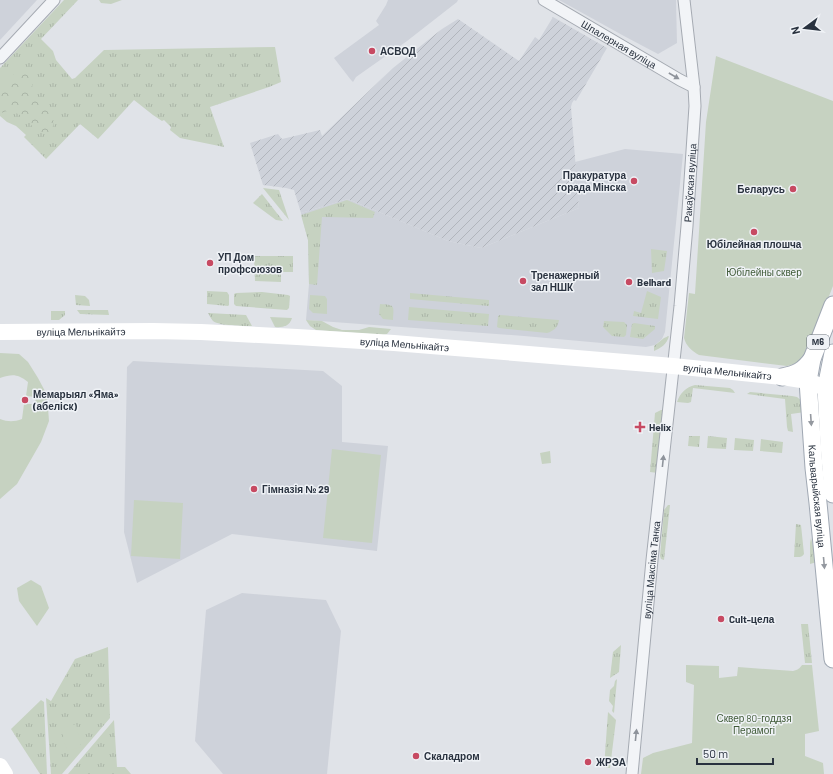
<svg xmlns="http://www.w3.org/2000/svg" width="833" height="774" font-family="Barlow,sans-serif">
<defs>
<pattern id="industrial-furrows" width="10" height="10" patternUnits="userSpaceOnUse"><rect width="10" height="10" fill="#ced2da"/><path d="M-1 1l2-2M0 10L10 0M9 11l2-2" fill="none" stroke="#b1b5bc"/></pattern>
<pattern id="grass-tufts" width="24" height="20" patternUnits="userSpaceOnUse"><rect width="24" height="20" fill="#c6d2c1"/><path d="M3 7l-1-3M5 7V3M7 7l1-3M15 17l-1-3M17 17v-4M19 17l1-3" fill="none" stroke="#aab5a7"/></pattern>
<pattern id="forest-crowns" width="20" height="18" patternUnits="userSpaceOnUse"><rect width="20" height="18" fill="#c6d2c1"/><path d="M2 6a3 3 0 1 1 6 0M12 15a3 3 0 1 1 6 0" fill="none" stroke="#aab5a7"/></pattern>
</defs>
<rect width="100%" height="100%" fill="#e0e3e8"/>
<g fill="#ced2da">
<path d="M 0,0 L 37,0 L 0,40 Z"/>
<path d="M 388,0 L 458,0 L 457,2 L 407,41 L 356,77 L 353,82 L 351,80 L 334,58 L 379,25 L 376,21 L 386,5 Z"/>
<path d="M 559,0 L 676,0 L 677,43 L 658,54 L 624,36 Z"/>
<path d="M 625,149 L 683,154 L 665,332 L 662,339 L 655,345 L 646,347 L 524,336 L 306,320 L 309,284 L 308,240 L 301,213 L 348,199 L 448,241 L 481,248 L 579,208 L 575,162 Z"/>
<path d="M 133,361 L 323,371 L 342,386 L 342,442 L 388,446 L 377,551 L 232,534 L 137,583 L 124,532 L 127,367 Z"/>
<path d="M 242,593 L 326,600 L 341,631 L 327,774 L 223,774 L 195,741 L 206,610 Z"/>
</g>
<path fill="url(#industrial-furrows)" d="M 553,17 L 607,48 L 576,101 L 574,100 L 572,103 L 571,107 L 579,208 L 481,248 L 448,241 L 348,199 L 301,213 L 294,190 L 286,188 L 263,185 L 250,143 L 278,134 L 282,139 L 320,130 L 322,136 L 393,68 L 442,29 L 458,19 L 519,61 L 535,37 L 539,40 Z"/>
<g fill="url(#grass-tufts)">
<path d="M 64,0 L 78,0 L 41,39 L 53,51 L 56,60 L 72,79 L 75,78 L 104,50 L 275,47 L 281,82 L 269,87 L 210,107 L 224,147 L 180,138 L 170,130 L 171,127 L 164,120 L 162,121 L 153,115 L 134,100 L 98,139 L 80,124 L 46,159 L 24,137 L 26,135 L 16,126 L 7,122 L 0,116 L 0,68 Z"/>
<path d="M 99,0 L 122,0 L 111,4 L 101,3 Z"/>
<path d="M 263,188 L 279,190 L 289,220 Z"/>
<path d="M 262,194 L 283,221 L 276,220 L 253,203 Z"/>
<path d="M 347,200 L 375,212 L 373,218 L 322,217 L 317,285 L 309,284 L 308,240 L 301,215 Z"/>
<path d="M 651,249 L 667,251 L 664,271 L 652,273 Z"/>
<path d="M 254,256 L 293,256 L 293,272 L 281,272 L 281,282 L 255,281 Z"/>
<path d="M 207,291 L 227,292 L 229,295 L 229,305 L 228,306 L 207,304 Z"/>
<path d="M 647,291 L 661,297 L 658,319 L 633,316 L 634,311 L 641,313 Z"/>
<path d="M 262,292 L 288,295 L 290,296 L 289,308 L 287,310 L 236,306 L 234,304 L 234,294 L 236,293 Z"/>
<path d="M 410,293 L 489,300 L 489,306 L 410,299 Z"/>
<path d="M 75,295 L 85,296 L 89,300 L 90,306 L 76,305 Z"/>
<path d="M 310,295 L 325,296 L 327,299 L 327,314 L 313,313 L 309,309 Z"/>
<path d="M 380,304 C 395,305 394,305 393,320 L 383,319 L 379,314 Z"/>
<path d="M 409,307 L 489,314 L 488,326 L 408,320 Z"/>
<path d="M 77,310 L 108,310 L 109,315 L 80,314 Z"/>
<path d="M 51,311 L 65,311 L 65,315 L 59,320 L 51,320 Z"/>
<path d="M 208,313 L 246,315 L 252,326 C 243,326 220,326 213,321 C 211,319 210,316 208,313 Z"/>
<path d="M 500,315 L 559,320 C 558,327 554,331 547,333 L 499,328 L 497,327 L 498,316 Z"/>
<path d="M 270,317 L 292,318 C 290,326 282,328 275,327 Z"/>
<path d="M 306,320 L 322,321 L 333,327 L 342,330 L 359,330 L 369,327 L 391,329 L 387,334 L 383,335 L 316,330 L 310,326 Z"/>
<path d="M 604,321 L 624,322 L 627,325 L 626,335 L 624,337 L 612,336 L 603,327 Z"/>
<path d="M 634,323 L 655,326 L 655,329 L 643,339 L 630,337 L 632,324 Z"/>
<path d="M 669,336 C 667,344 661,348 654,351 L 654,346 L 664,338 Z"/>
<path d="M 695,385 L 730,388 L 733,390 L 735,393 L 693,388 L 691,402 L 688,403 L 677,402 C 680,393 686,387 695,385 Z"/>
<path d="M 750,392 L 792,396 L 797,397 L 802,401 L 805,412 L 791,414 L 793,432 L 788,431 L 787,427 L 785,399 L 747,394 Z"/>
<path d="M 661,410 L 665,410 L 658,473 L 650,472 L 655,413 Z"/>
<path d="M 689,436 L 700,436 L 699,447 L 688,446 Z"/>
<path d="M 708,436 L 727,438 L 726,449 L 707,448 Z"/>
<path d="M 735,438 L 754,440 L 753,451 L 734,450 Z"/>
<path d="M 761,439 L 783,442 L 782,453 L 760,451 Z"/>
<path d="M 668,505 L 670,505 L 664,560 L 661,559 L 660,556 L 664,510 Z"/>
<path d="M 796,524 L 801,525 L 804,554 C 802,558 798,557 794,557 Z"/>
<path d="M 811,538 L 817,562 L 810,564 L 810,543 Z"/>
<path d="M 801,624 L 808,624 L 812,663 L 805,663 Z"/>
<path d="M 621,645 L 619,672 L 610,678 L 613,652 Z"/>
<path d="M 108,647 L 110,718 L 62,774 L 51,774 L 46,698 L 51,701 L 75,659 Z"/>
<path d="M 617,679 L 614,713 L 612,711 L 613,706 L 609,701 L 610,690 L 614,686 L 615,681 Z"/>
<path d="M 41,700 L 44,702 L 47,774 L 40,774 L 11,729 Z"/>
<path d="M 608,712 L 616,720 L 610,768 L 604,768 Z"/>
<path d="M 114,720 L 117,767 L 125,767 L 131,774 L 68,774 Z"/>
</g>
<path fill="url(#forest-crowns)" d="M 27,71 L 32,82 L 33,97 L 48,108 L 54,122 L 51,133 L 44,133 L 34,129 L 27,119 L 20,115 L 10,110 L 1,113 L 0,112 L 0,84 L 4,83 L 16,72 Z"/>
<g fill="#c6d2c1">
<path d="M 716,56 L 833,101 L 833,286 L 805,357 C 799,362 795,364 787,366 L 699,355 C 692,351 686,346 684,338 L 689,293 L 695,294 L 706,122 Z"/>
<path d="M 0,353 L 19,354 L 28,362 L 38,378 L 47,395 L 49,421 L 41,442 L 17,484 L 0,499 L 0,419 C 8,422 14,422 22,419 L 24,404 L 35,404 L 36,397 L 26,396 L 28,382 C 17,374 13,374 0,378 Z"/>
<path d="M 332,449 L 381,455 L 372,543 L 323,538 Z"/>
<path d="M 550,451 L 551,463 L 542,464 L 540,453 Z"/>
<path d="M 134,500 L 183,503 L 180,559 L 131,556 Z"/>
<path d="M 31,580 L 41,586 L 49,608 L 37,626 L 19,601 L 17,588 Z"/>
<path d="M 686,665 L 719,666 L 719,678 L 737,676 L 738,667 L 793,671 C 798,670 800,668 802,665 L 812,665 L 819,731 L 805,734 L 805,756 L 823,763 L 824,774 L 641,774 L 643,758 L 653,753 L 692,743 L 694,685 L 686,682 Z"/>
<path d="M 76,724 L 81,747 L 67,751 L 61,729 Z"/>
</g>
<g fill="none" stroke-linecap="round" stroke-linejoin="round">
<defs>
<g id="minor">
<path id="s1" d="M 544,0 L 680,80 L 694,87"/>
<path d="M 0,58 L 54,0"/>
<path id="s2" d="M 632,774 L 652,560 L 680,306 L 687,226 L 695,106 L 694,87 L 684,0"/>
</g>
<g id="primary">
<path id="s4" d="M 833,305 L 812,359 L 808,381 L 814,468 L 818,503 L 833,659"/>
<path d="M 833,353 L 826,388 L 829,444 L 833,494"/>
<path d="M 782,377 C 797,374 803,371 812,359"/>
</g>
</defs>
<use href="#minor" stroke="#a5aab2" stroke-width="13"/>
<use href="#primary" stroke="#a0a8b3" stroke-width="19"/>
<use href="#minor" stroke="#f2f4f7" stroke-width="11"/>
<g stroke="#fff" stroke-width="16">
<path id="s3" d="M 0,332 L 153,331 L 201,332 L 297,337 L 394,343 L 673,366 L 782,377 L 808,381 L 833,391"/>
<path d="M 0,766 L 5,774"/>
</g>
<use href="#primary" stroke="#fff" stroke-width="17"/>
</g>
<defs><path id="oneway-solid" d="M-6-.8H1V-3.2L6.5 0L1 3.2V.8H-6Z"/></defs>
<g fill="#8e939b">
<use href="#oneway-solid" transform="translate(674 76) rotate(30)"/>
<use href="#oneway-solid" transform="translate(663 461) rotate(-84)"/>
<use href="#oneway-solid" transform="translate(636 735) rotate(-84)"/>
</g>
<g fill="#94989f">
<use href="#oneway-solid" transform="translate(811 420) rotate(86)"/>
<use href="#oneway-solid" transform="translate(824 563) rotate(85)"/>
</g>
<g fill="#c74a62" stroke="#eff2f6" stroke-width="1.5">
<circle cx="372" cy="51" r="4"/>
<circle cx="634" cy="181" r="4"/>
<circle cx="793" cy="189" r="4"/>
<circle cx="754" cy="232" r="4"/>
<circle cx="210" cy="263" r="4"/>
<circle cx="523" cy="281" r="4"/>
<circle cx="629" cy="282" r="4"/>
<circle cx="25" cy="400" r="4"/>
<path d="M638 421h4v4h4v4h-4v4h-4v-4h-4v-4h4z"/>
<circle cx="254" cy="489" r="4"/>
<circle cx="721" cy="619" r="4"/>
<circle cx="416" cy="756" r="4"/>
<circle cx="588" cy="762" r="4"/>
</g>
<g text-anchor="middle" stroke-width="3" stroke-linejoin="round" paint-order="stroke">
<rect fill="#eff2f6" stroke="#646c76" stroke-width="1" x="807" y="335" width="22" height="14" rx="3"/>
<g font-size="9" font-weight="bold" fill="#29323f">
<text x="818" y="345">М6</text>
</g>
<g font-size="10" fill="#29323f" stroke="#eff2f6">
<text dy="4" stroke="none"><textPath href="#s1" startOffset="87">Шпалерная вуліца</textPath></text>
<text dy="4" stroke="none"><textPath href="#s2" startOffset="594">Ракаўская вуліца</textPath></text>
<text dy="4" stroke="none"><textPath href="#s3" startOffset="81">вуліца Мельнікайтэ</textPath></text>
<text dy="4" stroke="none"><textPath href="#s3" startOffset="405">вуліца Мельнікайтэ</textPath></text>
<text dy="4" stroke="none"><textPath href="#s3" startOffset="729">вуліца Мельнікайтэ</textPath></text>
<text dy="4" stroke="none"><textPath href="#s4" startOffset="196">Кальварыйская вуліца</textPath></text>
<text dy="4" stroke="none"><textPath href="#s2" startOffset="205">вуліца Максіма Танка</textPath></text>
</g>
<g font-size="10" font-weight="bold" fill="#29323f" stroke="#eff2f6" text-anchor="start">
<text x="380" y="55">АСВОД</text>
<text x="626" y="179" text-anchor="end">Пракуратура<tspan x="626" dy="12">горада Мінска</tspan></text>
<text x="785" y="193" text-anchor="end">Беларусь</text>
<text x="754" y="248" text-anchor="middle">Юбілейная плошча</text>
<text x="218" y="261">УП Дом<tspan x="218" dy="12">профсоюзов</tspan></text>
<text x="531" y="279">Тренажерный<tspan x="531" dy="12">зал НШК</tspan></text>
<text x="637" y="286">Belhard</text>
<text x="33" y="398">Мемарыял «Яма»<tspan x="33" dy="12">(абеліск)</tspan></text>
<text x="649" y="431">Helix</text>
<text x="262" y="493">Гімназія № 29</text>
<text x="729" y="623">Cult-цела</text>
<text x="424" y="760">Скаладром</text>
<text x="596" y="766">ЖРЭА</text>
</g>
<g font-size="10" fill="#3f5a37" stroke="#eff2f6">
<text x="764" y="276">Юбілейны сквер</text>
<text x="754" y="722">Сквер 80-годдзя<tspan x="754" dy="12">Перамогі</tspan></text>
</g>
</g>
<g transform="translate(805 28) rotate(255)" stroke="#eff2f6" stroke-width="3" paint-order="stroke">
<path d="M0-3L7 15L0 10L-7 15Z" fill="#29323f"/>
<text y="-6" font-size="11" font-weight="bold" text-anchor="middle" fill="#29323f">N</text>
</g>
<path d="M697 758v6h76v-6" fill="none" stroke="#29323f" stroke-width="2"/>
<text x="703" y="758" font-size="12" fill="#29323f" stroke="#eff2f6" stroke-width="3" paint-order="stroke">50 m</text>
</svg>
